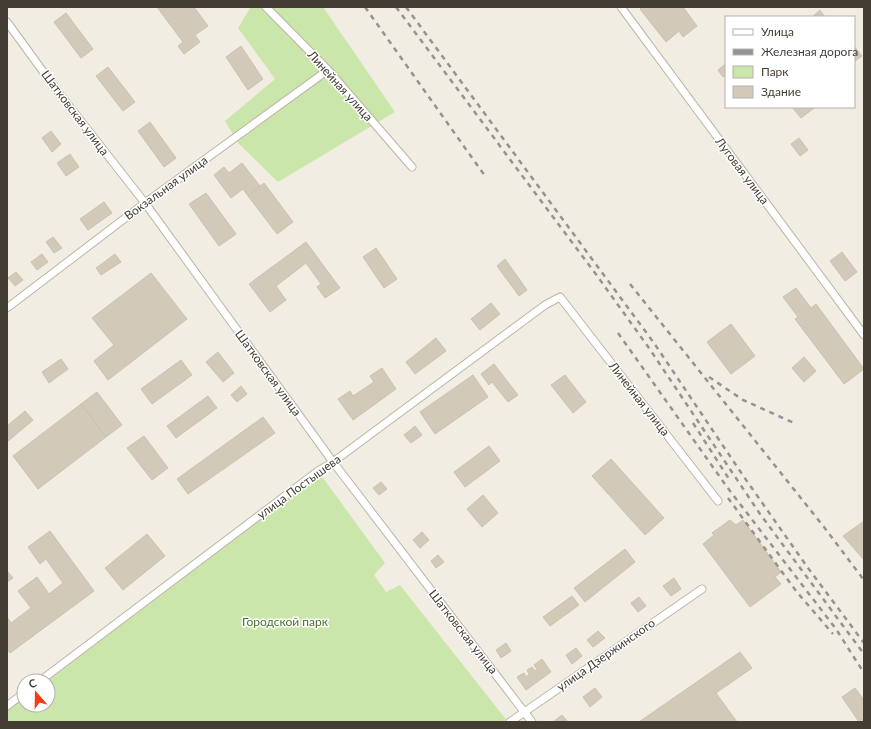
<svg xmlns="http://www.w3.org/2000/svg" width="871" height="729" font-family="Lato,sans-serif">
<rect width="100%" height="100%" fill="#f1ede3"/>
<g fill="#cbe6ab">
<path d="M 252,7 L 323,7 L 395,112 L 278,182 L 238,143 L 225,121 L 275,79 L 238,28 L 250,8 Z"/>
<path d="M 318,471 L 385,563 L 374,575 L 386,592 L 400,585 L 508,722 L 7,722 L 7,706 L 24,693 L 24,705 L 48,705 L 48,681 L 40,681 Z"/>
</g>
<g fill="#d3c9b9" stroke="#cdc1ac">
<path d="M 157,7 L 194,7 L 208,26 L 195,35 L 200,42 L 184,54 L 178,46 L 183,42 Z"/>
<path d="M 643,7 L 683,7 L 697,26 L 683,37 L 679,31 L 666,42 L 640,9 Z"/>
<path d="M 820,10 L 825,17 L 812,17 Z"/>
<path d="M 66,13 L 93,49 L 81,58 L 54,22 Z"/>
<path d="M 241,46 L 263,79 L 248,90 L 226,57 Z"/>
<path d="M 854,46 L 862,56 L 854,62 Z"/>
<path d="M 724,65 L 726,67 L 726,75 L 723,77 L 718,70 Z"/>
<path d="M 108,67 L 135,102 L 123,111 L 96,76 Z"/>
<path d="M 792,107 L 813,107 L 814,108 L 801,118 Z"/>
<path d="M 150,122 L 176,158 L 164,167 L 138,131 Z"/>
<path d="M 51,131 L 61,144 L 52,152 L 42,138 Z"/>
<path d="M 799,138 L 808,150 L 800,156 L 791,144 Z"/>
<path d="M 70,154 L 79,167 L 66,176 L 57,163 Z"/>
<path d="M 242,163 L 260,186 L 248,196 L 243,189 L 231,198 L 214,175 L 224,167 L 229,173 Z"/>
<path d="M 264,183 L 293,222 L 277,234 L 248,196 Z"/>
<path d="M 206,193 L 236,234 L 219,246 L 189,204 Z"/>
<path d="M 104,202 L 112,213 L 88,230 L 80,219 Z"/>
<path d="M 53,237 L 62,248 L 54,253 L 46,242 Z"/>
<path d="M 306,242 L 340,288 L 325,298 L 317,287 L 321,284 L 306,263 L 276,286 L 286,300 L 270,312 L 249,284 Z"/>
<path d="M 376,248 L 397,279 L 384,288 L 363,257 Z"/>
<path d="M 842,252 L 857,272 L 845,281 L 830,261 Z"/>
<path d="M 42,254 L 48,262 L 37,270 L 31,262 Z"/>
<path d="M 115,254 L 121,262 L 101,275 L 96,268 Z"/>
<path d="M 505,259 L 527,290 L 519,296 L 497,266 Z"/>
<path d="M 16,272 L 23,280 L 15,286 L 8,278 Z"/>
<path d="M 151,273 L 187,319 L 108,380 L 94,361 L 114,345 L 92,318 Z"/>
<path d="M 796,288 L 811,308 L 816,304 L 864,369 L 844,384 L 795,319 L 798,317 L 783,297 Z"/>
<path d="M 491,303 L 500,314 L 480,330 L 471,319 Z"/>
<path d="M 731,324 L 755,356 L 731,374 L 707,342 Z"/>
<path d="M 436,338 L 446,351 L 415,374 L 406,362 Z"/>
<path d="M 218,352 L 234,373 L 223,382 L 206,362 Z"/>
<path d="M 804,357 L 816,371 L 804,382 L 792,368 Z"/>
<path d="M 61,359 L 68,369 L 49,383 L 42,372 Z"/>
<path d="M 181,360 L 192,375 L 152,404 L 141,389 Z"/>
<path d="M 494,364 L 518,395 L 508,402 L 492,382 L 489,385 L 481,374 Z"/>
<path d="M 382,368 L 396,389 L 353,420 L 338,399 L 350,391 L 353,396 L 374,382 L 370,376 Z"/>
<path d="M 473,375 L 488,397 L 435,434 L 420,412 Z"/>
<path d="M 565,375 L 586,402 L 573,413 L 551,385 Z"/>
<path d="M 241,386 L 247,394 L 237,402 L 231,395 Z"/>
<path d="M 97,392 L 122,425 L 106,437 L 81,404 Z"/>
<path d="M 208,396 L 217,408 L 176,438 L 167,426 Z"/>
<path d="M 81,404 L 106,437 L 38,489 L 13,456 Z"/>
<path d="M 25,411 L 33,420 L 7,442 L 7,426 Z"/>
<path d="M 263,417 L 275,433 L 188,494 L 177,479 Z"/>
<path d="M 415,426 L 422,435 L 411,443 L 404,435 Z"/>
<path d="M 144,436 L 168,468 L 152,480 L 127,448 Z"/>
<path d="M 489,446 L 500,461 L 465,487 L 454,472 Z"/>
<path d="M 611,459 L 664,518 L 645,535 L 592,476 Z"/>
<path d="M 381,482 L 387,489 L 379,495 L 373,488 Z"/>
<path d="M 483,495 L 498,513 L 482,527 L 467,509 Z"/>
<path d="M 730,520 L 736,525 L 743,520 L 781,572 L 775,577 L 781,584 L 750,607 L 703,544 L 714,535 L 712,533 Z"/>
<path d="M 864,521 L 864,560 L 843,536 Z"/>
<path d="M 50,531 L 94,591 L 10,653 L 7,650 L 7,617 L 11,623 L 31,608 L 18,591 L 37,577 L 49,594 L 63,583 L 46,559 L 40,564 L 28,547 Z"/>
<path d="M 422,532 L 429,540 L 420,548 L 413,540 Z"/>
<path d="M 147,534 L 165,556 L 123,590 L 105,568 Z"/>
<path d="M 625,549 L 635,562 L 585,602 L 574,588 Z"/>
<path d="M 438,555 L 444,562 L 436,568 L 431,561 Z"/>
<path d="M 7,571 L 13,578 L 7,582 Z"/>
<path d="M 674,578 L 681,589 L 671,596 L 663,586 Z"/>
<path d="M 572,596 L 579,605 L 550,626 L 543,617 Z"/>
<path d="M 639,597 L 646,606 L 638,612 L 631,603 Z"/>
<path d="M 598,631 L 605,638 L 593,647 L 587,640 Z"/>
<path d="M 506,643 L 511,651 L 501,658 L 496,650 Z"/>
<path d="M 576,648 L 582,656 L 572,664 L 566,655 Z"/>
<path d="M 740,652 L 752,668 L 716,693 L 737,722 L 639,722 Z"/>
<path d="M 542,659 L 551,672 L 526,690 L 517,677 L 524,673 L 526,677 L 529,674 L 527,670 L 532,667 L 535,671 L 537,669 L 534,665 Z"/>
<path d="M 595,688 L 602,697 L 590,707 L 583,697 Z"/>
<path d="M 855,688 L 864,700 L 864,721 L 863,722 L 859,722 L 842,697 Z"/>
<path d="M 562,715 L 568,722 L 553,722 Z"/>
</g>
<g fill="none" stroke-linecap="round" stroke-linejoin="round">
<defs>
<g id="minor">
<path d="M 266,7 L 328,70 L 412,167"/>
<path d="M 621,7 L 864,335"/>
<path d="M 7,22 L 58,92 L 145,203 L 333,462 L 532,722"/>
<path d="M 7,308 L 145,203 L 328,70"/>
<path d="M 40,681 L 318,471 L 333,462 L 545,305 L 560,297 L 718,501"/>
<path d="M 7,706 L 24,693"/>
<path d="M 510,722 L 702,589"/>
</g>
</defs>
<use href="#minor" stroke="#bdb5a6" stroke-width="9"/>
<use href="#minor" stroke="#fff" stroke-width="7"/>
<g stroke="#939393" stroke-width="2.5" stroke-dasharray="5 5" stroke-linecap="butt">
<path d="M 365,7 L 485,176"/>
<path d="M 396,7 L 595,273 L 649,348 L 760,514 L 864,654"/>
<path d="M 406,7 L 654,343 L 744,477 L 808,568 L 864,643"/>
<path d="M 630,284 L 824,527 L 864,580"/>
<path d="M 618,333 L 727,487 L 836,629 L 864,673"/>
<path d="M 709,377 L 743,400 L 794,423"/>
<path d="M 693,423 L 729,479"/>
<path d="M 728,498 L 796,591 L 833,634"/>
</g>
</g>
<g text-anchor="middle" stroke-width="3" stroke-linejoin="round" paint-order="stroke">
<g font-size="12" fill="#433d33" stroke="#fff">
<text transform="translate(340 86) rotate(48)" y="4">Линейная улица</text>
<text transform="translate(75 113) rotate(53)" y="4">Шатковская улица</text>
<text transform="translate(742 171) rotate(53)" y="4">Луговая улица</text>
<text transform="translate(166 188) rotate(-36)" y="4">Вокзальная улица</text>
<text transform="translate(268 373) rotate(54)" y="4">Шатковская улица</text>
<text transform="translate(639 399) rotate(52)" y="4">Линейная улица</text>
<text transform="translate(299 487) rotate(-36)" y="4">улица Постышева</text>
<text transform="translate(463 632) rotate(52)" y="4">Шатковская улица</text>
<text transform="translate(606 655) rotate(-35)" y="4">улица Дзержинского</text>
</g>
<g font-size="12" fill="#447328" stroke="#fff">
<text x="285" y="626">Городской парк</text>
</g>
</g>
<rect width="871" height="729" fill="none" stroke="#433d33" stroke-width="16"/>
<rect x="725" y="16" width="130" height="92" fill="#ffffff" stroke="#b4b1ad"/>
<rect x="733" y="29" width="20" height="6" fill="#ffffff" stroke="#b4b1ad"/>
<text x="761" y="36" font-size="12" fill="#433d33">Улица</text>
<rect x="733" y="49" width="20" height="6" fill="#939393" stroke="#b4b1ad"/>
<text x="761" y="56" font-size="12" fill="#433d33">Железная дорога</text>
<rect x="733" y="66" width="20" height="12" fill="#cbe6ab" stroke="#b4b1ad"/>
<text x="761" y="76" font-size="12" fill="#433d33">Парк</text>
<rect x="733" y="86" width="20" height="12" fill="#d3c9b9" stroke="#b4b1ad"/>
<text x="761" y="96" font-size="12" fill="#433d33">Здание</text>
<g transform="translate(36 693) rotate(340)"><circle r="19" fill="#ffffff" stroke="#b4b1ad"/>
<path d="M0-3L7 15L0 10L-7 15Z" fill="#f83914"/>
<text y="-6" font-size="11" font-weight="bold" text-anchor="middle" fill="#433d33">С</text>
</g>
</svg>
